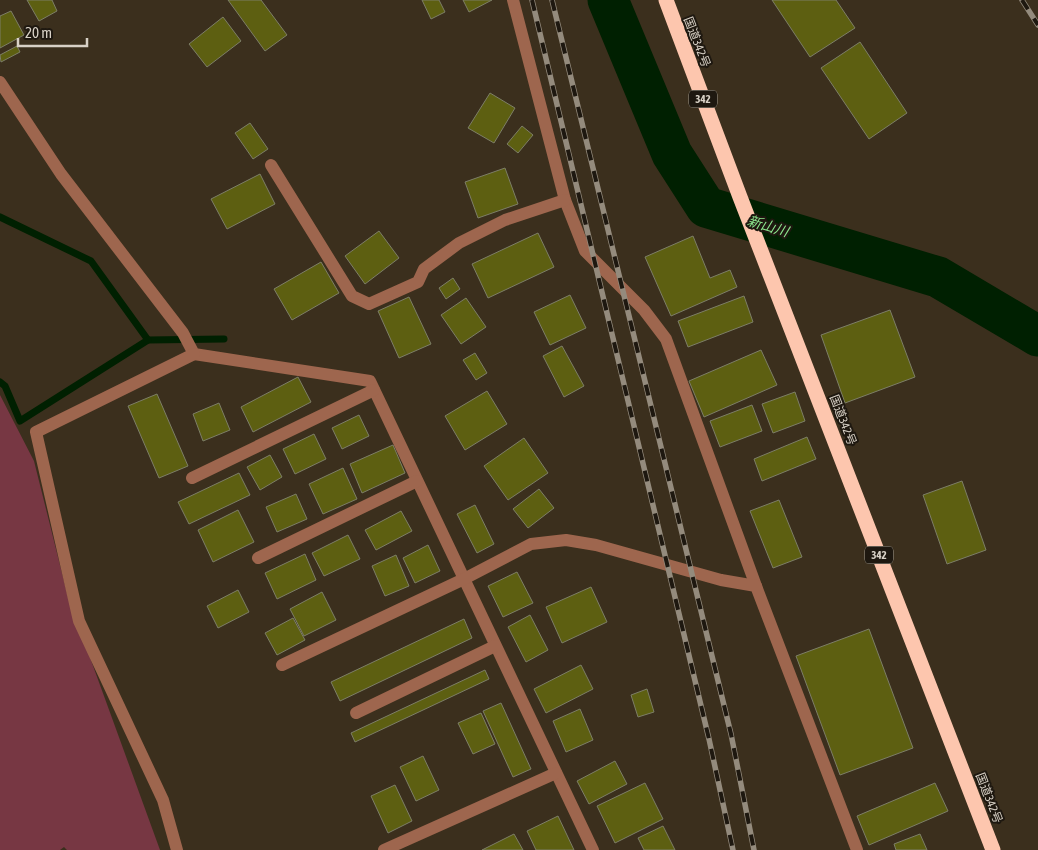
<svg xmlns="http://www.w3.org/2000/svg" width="1038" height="850" font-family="'Asap Condensed','Noto Sans JP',sans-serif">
<rect width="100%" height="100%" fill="#3b2f1d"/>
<path fill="#773743" d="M 0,395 L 34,461 L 68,597 L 160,850 L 67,850 L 64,847 L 60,850 L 0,850 Z"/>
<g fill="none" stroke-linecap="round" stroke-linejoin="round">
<g stroke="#002001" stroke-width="7">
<path d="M 0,217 L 91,261 L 148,340 L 224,339"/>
<path d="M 0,382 L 5,386 L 20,421 L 148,340"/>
</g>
<path stroke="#002001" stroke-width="41" d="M 608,0 L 672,154 L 706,207 L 938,277 L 1038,336"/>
</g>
<g fill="#5d5f11" stroke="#7d7e67">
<path d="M 27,0 L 52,0 L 57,11 L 39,21 Z"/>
<path d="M 228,0 L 261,0 L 287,35 L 265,51 Z"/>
<path d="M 422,0 L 439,0 L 445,12 L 431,19 Z"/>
<path d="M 463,0 L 492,0 L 469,12 Z"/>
<path d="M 772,0 L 836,0 L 855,28 L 810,57 Z"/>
<path d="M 11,11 L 24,35 L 0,48 L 0,16 Z"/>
<path d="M 223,17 L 241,41 L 207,67 L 189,44 Z"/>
<path d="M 860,42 L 907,113 L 869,139 L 821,68 Z"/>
<path d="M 17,46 L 20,52 L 1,62 L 0,55 Z"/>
<path d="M 490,93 L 515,108 L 494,143 L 468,128 Z"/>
<path d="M 250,123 L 268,149 L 253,159 L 235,133 Z"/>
<path d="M 522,126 L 533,135 L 518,153 L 507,144 Z"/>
<path d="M 505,168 L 518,204 L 478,218 L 465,182 Z"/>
<path d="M 260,174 L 275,204 L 227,229 L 211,199 Z"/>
<path d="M 379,231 L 399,258 L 365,284 L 345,256 Z"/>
<path d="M 538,233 L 554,267 L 488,298 L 472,264 Z"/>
<path d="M 693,236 L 710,278 L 730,270 L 737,287 L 671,316 L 645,257 Z"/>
<path d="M 321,262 L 339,293 L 292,320 L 274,289 Z"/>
<path d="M 453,278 L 460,289 L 446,299 L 439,288 Z"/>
<path d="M 570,295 L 586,328 L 550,345 L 534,312 Z"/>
<path d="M 744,296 L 753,322 L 688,347 L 678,321 Z"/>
<path d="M 409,297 L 431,344 L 399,358 L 378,311 Z"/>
<path d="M 466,298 L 486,327 L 461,344 L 441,315 Z"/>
<path d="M 890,310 L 915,377 L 845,403 L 821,335 Z"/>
<path d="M 562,346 L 584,386 L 564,397 L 543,356 Z"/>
<path d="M 761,350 L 777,385 L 704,417 L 689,381 Z"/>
<path d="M 475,353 L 487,373 L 476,380 L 463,360 Z"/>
<path d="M 298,377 L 311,402 L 253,432 L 241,407 Z"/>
<path d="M 487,391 L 507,424 L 465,450 L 445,416 Z"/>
<path d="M 795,392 L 805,421 L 773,433 L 762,404 Z"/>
<path d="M 157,394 L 188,466 L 159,478 L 128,406 Z"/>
<path d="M 219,403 L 230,430 L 203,441 L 193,414 Z"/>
<path d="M 752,405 L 762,431 L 720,447 L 710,421 Z"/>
<path d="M 359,415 L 369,436 L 342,449 L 332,428 Z"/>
<path d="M 314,434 L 326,459 L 295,474 L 283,449 Z"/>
<path d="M 807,437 L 816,459 L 762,481 L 754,459 Z"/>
<path d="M 524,438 L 548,473 L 508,500 L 484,466 Z"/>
<path d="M 393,445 L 405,473 L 362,493 L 350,464 Z"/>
<path d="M 270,455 L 282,477 L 260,490 L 247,467 Z"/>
<path d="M 343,468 L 357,499 L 323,514 L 309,484 Z"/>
<path d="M 239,473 L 250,495 L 189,524 L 178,502 Z"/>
<path d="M 962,481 L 986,550 L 947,564 L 923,495 Z"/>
<path d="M 539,489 L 554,508 L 528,528 L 513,509 Z"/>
<path d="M 296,494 L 307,519 L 277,532 L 266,507 Z"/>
<path d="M 779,500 L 802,557 L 773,568 L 750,511 Z"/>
<path d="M 475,505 L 494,544 L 477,553 L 457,514 Z"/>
<path d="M 238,510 L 254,542 L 213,562 L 198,530 Z"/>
<path d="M 401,511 L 412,531 L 376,550 L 365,530 Z"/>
<path d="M 348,535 L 360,559 L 324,576 L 312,553 Z"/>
<path d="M 428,545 L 440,571 L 415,583 L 403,558 Z"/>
<path d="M 305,554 L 316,580 L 277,599 L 265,573 Z"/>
<path d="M 396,555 L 409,586 L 385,596 L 372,566 Z"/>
<path d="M 517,572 L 533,603 L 503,617 L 488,586 Z"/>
<path d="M 591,587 L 607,622 L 562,643 L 546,607 Z"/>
<path d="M 238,590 L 249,612 L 218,628 L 207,606 Z"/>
<path d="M 322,592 L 336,620 L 304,636 L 290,609 Z"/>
<path d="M 530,615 L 548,650 L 526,662 L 508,627 Z"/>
<path d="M 293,618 L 305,640 L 277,655 L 265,633 Z"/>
<path d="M 464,619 L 472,638 L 340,701 L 331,682 Z"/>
<path d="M 869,629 L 913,748 L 840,775 L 796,656 Z"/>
<path d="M 581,665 L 593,689 L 546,713 L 534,689 Z"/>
<path d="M 485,670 L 489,679 L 355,742 L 351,733 Z"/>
<path d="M 647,689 L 654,712 L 638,717 L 631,695 Z"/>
<path d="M 501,703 L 531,769 L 513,777 L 483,711 Z"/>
<path d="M 580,709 L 593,740 L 566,752 L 553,721 Z"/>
<path d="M 481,713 L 495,744 L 473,754 L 458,723 Z"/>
<path d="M 423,756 L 439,790 L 416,801 L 400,767 Z"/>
<path d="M 615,761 L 627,784 L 589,804 L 577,781 Z"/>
<path d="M 645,783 L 663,819 L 615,843 L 597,806 Z"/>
<path d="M 935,783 L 948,811 L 869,845 L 857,816 Z"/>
<path d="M 395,785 L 412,821 L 388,833 L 371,796 Z"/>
<path d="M 558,816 L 574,850 L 536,850 L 527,831 Z"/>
<path d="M 663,826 L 675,850 L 644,850 L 638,838 Z"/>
<path d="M 514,834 L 523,850 L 482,850 Z"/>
<path d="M 920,834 L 927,850 L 896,850 L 894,844 Z"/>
</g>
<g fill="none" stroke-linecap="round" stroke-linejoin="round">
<g stroke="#9e664e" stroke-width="12">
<path d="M 513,0 L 565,200 L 585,251 L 644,310 L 666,339 L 756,586"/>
<path d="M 0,82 L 61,174 L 183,333 L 194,354 L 370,381 L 593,850"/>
<path d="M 271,165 L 352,296 L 369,304 L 418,282 L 424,269 L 459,243 L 505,220 L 565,200"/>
<path d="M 192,478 L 374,390"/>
<path d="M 258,558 L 417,481"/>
<path d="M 282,665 L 464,579 L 531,544 L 566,540 L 596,545 L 721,580 L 756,586 L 857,850"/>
<path d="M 356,713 L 495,646"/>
<path d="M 177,850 L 163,800 L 79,621 L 36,432 L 194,354"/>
<path d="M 384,850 L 556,773"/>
</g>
<path stroke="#fdc6ae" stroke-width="15" d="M 666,0 L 740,197 L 993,850"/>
<defs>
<g id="rail">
<path d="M 532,0 L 709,739 L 733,850"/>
<path d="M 552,0 L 731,734 L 754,850"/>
<path d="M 1022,0 L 1038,25"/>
</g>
</defs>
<use href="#rail" stroke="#948b7d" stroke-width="5.5"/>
<use href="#rail" stroke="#1e1810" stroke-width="4" stroke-dasharray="11" stroke-linecap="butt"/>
</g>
<g text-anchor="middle" stroke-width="4" stroke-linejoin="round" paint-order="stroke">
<g fill="#1e1810" stroke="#a09a8f" stroke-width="1">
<rect x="689" y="90.5" width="28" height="17" rx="4"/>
<rect x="865" y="546.5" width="28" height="17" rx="4"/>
</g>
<g font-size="11" font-weight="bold" fill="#d8d1c6">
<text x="703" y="103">342</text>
<text x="879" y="559">342</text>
</g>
<g font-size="12" fill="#d8d1c6" stroke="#1e1810">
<text transform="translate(697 42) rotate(69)" y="4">国道342号</text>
<text transform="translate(843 420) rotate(69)" y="4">国道342号</text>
<text transform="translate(989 798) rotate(69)" y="4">国道342号</text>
</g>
<g font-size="14" font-style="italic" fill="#8ce78e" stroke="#1e1810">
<text transform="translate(768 226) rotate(17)" y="5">新山川</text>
</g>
</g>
<path d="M18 38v8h69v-8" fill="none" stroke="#d8d1c6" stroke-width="2.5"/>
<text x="25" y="38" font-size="15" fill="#d8d1c6" stroke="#1e1810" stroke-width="4" paint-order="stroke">20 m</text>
</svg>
